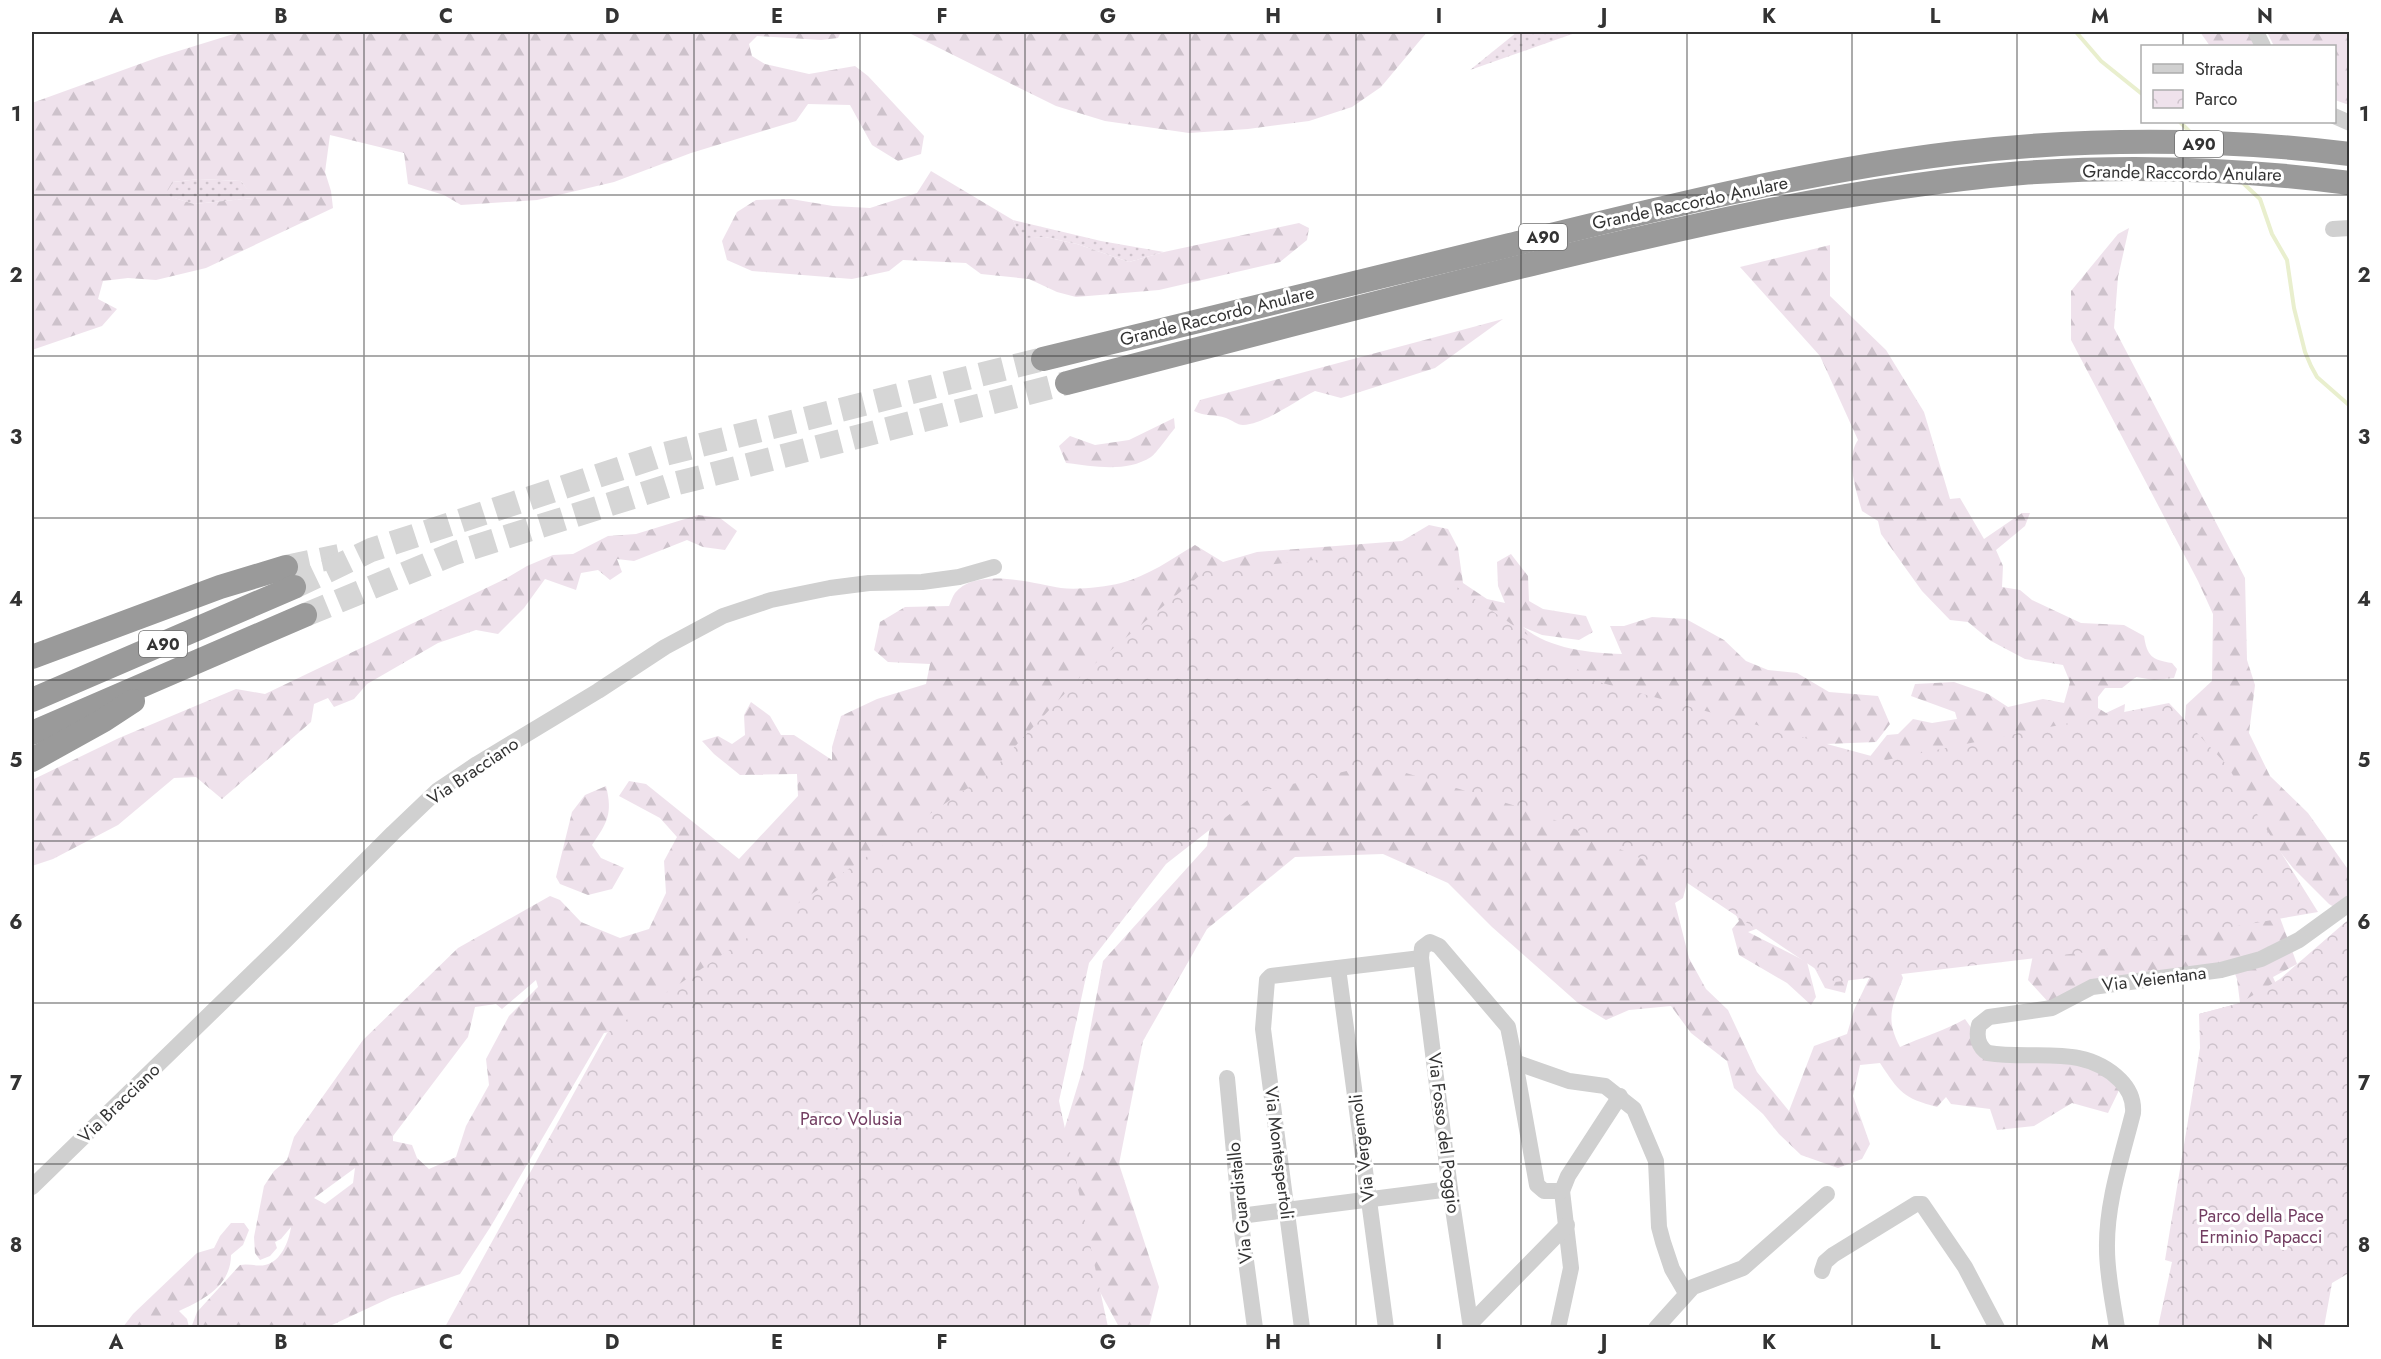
<svg xmlns="http://www.w3.org/2000/svg" width="2381" height="1359" font-family="Jost,sans-serif">
<defs>
<pattern id="grass-dots" width="8" height="8" patternUnits="userSpaceOnUse" patternTransform="scale(1.5)"><rect width="8" height="8" fill="#efe2ec"/><path d="M2 2h.1M6 6h.1" fill="none" stroke="#cdc2cb" stroke-width="1.8" stroke-linecap="round"/></pattern>
<pattern id="forest-firs" width="22" height="20" patternUnits="userSpaceOnUse" patternTransform="scale(1.5)"><rect width="22" height="20" fill="#efe2ec"/><path d="M5 1l3.5 6h-7zM16 11l3.5 6h-7z" fill="#cdc2cb"/></pattern>
<pattern id="park-crowns" width="20" height="18" patternUnits="userSpaceOnUse" patternTransform="scale(1.5)"><rect width="20" height="18" fill="#efe2ec"/><path d="M2 6a3 3 0 1 1 6 0M12 15a3 3 0 1 1 6 0" fill="none" stroke="#cdc2cb"/></pattern>
</defs>
<rect width="100%" height="100%" fill="#fff"/>
<g fill="url(#grass-dots)">
<path d="M 1517,32 L 1578,32 L 1470,70 Z"/>
<path d="M 199,179 L 241,181 L 254,198 L 194,204 L 164,195 L 173,182 Z"/>
<path d="M 1013,220 L 1101,241 L 1164,252 L 1129,262 L 1077,244 L 1045,237 L 1021,239 Z"/>
</g>
<g fill="url(#forest-firs)" fill-rule="evenodd">
<path d="M 240,32 L 841,32 L 838,38 L 821,40 L 757,36 L 749,44 L 752,56 L 765,64 L 809,74 L 855,66 L 868,76 L 924,136 L 921,154 L 898,161 L 872,145 L 850,105 L 808,104 L 796,121 L 691,153 L 614,182 L 537,200 L 461,205 L 444,195 L 408,184 L 404,153 L 330,135 L 325,172 L 331,191 L 333,208 L 206,268 L 156,280 L 128,278 L 103,281 L 98,299 L 117,309 L 102,326 L 32,350 L 32,103 L 159,57 ZM 199,179 L 241,181 L 253,198 L 194,204 L 165,195 L 173,182 Z"/>
<path d="M 907,32 L 1384,33 L 1427,32 L 1381,87 L 1352,107 L 1309,121 L 1248,129 L 1189,133 L 1105,121 L 1056,106 Z"/>
<path d="M 2200,32 L 2247,32 L 2256,46 L 2210,46 Z"/>
<path d="M 2267,32 L 2349,32 L 2349,105 L 2335,100 L 2334,46 L 2274,46 Z"/>
<path d="M 931,171 L 1013,220 L 1021,238 L 1045,237 L 1077,244 L 1129,262 L 1164,252 L 1299,223 L 1309,228 L 1307,240 L 1280,262 L 1159,290 L 1076,297 L 1057,292 L 1029,279 L 981,274 L 966,263 L 903,260 L 889,271 L 852,279 L 752,271 L 727,260 L 722,241 L 737,212 L 756,200 L 791,199 L 833,206 L 870,208 L 917,193 Z"/>
<path d="M 2129,228 L 2118,277 L 2114,328 L 2245,578 L 2247,660 L 2255,685 L 2249,733 L 2270,776 L 2308,813 L 2347,868 L 2350,873 L 2349,916 L 2329,904 L 2293,868 L 2184,730 L 2186,705 L 2212,681 L 2213,614 L 2198,581 L 2071,340 L 2071,291 L 2118,234 Z"/>
<path d="M 1830,245 L 1830,296 L 1886,350 L 1924,412 L 1950,499 L 1960,498 L 1984,539 L 2022,513 L 2030,513 L 2025,526 L 1996,550 L 2003,566 L 2002,587 L 2020,590 L 2032,600 L 2081,623 L 2124,625 L 2144,636 C 2147,656 2152,660 2172,663 L 2177,669 L 2174,678 L 2154,680 L 2136,677 L 2122,688 L 2105,688 L 2098,697 L 2098,708 L 2106,713 L 2125,704 L 2124,714 L 1994,766 L 1868,759 L 1887,735 L 1898,734 L 1913,719 L 1932,723 L 1957,719 L 1955,712 L 1911,696 L 1915,684 L 1954,682 L 1988,694 L 2008,707 L 2043,699 L 2064,703 L 2070,682 L 2063,665 L 2025,659 L 1991,641 L 1968,622 L 1950,620 L 1922,591 L 1881,534 L 1878,521 L 1862,511 C 1856,490 1845,459 1858,440 L 1820,356 L 1740,267 Z"/>
<path d="M 1503,319 L 1435,368 L 1341,398 L 1315,391 C 1295,401 1265,424 1243,425 C 1237,425 1232,420 1226,418 C 1215,414 1205,417 1194,411 L 1200,400 Z"/>
<path d="M 1174,418 L 1175,428 C 1169,435 1156,454 1151,457 C 1126,473 1093,466 1066,463 L 1059,446 L 1070,436 L 1095,445 L 1129,440 Z"/>
<path d="M 698,515 L 720,518 L 737,531 L 725,550 L 703,547 L 687,540 L 634,561 L 617,559 L 622,572 L 610,580 L 598,570 L 581,573 L 576,590 L 545,579 L 524,608 L 498,634 L 476,630 L 438,643 L 367,684 L 354,699 L 334,707 L 328,698 L 314,704 L 311,722 L 222,799 L 196,777 L 174,778 L 118,825 L 53,859 L 32,866 L 32,780 L 119,738 L 236,689 L 265,694 L 505,579 L 527,566 L 553,555 L 573,554 L 608,536 L 636,534 Z"/>
<path d="M 1429,525 L 1448,529 L 1458,548 L 1463,583 L 1487,599 L 1505,603 L 1498,586 L 1497,562 L 1511,554 L 1528,576 L 1529,601 L 1543,609 L 1586,616 L 1593,632 L 1579,640 L 1542,635 L 1523,627 C 1549,649 1589,653 1622,654 L 1610,626 L 1624,626 L 1652,617 L 1686,619 L 1724,640 L 1746,661 L 1768,670 L 1797,673 L 1829,692 L 1878,696 L 1890,724 L 1876,742 L 1826,744 L 1831,761 L 1487,688 L 678,1020 L 604,1033 L 491,1226 L 460,1274 L 392,1297 L 332,1325 L 330,1327 L 191,1328 L 197,1312 L 240,1265 C 249,1263 257,1267 265,1265 C 281,1262 289,1241 291,1227 L 281,1239 L 275,1242 L 277,1248 L 270,1256 L 260,1260 L 255,1253 L 254,1237 L 264,1186 L 274,1171 L 287,1160 L 294,1137 L 363,1040 L 458,948 L 550,896 L 560,900 L 581,922 L 620,938 L 649,929 L 666,893 L 664,861 L 677,837 L 660,818 L 619,796 L 629,781 L 646,784 L 739,859 L 798,796 L 797,774 L 740,775 L 714,754 L 702,741 L 718,736 L 732,744 L 745,735 L 744,715 L 751,702 L 770,716 L 781,735 L 794,735 L 832,760 L 832,747 L 841,716 L 877,699 L 926,684 L 930,664 L 888,662 L 874,650 L 880,622 L 905,607 L 949,606 C 951,602 952,597 955,593 C 976,567 1033,583 1061,588 C 1078,590 1104,587 1121,583 C 1148,576 1172,559 1195,545 L 1223,562 L 1257,552 L 1402,541 ZM 536,980 L 538,987 L 509,1016 L 486,1059 L 489,1085 L 466,1126 L 456,1157 L 429,1169 L 417,1158 L 412,1145 L 393,1141 L 393,1136 L 468,1037 L 475,1007 L 496,1004 L 502,1009 ZM 355,1168 L 353,1183 L 325,1204 L 314,1198 Z"/>
<path d="M 1347,730 L 1690,872 L 1683,898 L 1675,903 L 1689,958 L 1706,989 L 1728,1010 L 1757,1072 L 1789,1111 L 1814,1046 L 1847,1034 L 1854,1010 L 1874,968 L 1896,962 L 1903,978 C 1892,1007 1885,1018 1900,1047 C 1922,1037 1944,1031 1965,1019 L 1986,1049 L 2082,1060 L 2124,1080 L 2108,1113 L 2072,1103 L 2034,1126 L 1997,1130 L 1990,1109 L 1951,1104 L 1946,1097 L 1937,1107 C 1903,1098 1899,1092 1880,1063 L 1860,1065 L 1853,1096 L 1870,1144 L 1862,1159 L 1838,1168 L 1801,1155 L 1779,1134 L 1763,1114 L 1734,1088 L 1727,1061 L 1691,1033 L 1671,1006 L 1629,1010 L 1606,1020 L 1578,1003 L 1492,927 L 1448,883 L 1383,854 L 1295,857 L 1207,929 L 1143,1041 L 1119,1164 L 1159,1287 L 1149,1327 L 1119,1327 L 1087,1268 L 1055,1160 L 1083,1068 L 1103,961 L 1207,846 L 1212,813 Z"/>
<path d="M 606,786 C 613,814 607,823 592,845 L 601,858 L 624,868 L 612,889 L 588,895 L 560,884 L 556,877 L 572,812 L 585,795 Z"/>
<path d="M 1727,896 L 1852,966 L 1845,993 L 1825,988 L 1814,967 L 1772,923 L 1748,932 L 1807,962 L 1816,997 L 1811,1005 L 1787,983 L 1739,955 L 1732,929 L 1739,921 Z"/>
<path d="M 2279,915 L 2297,964 L 2273,977 L 2286,1007 L 2199,1014 L 2240,1003 L 2237,979 L 2231,963 L 2050,1004 L 2028,980 L 2035,945 Z"/>
<path d="M 231,1223 L 244,1223 L 249,1230 L 243,1245 L 231,1255 C 231,1286 203,1300 179,1311 L 187,1319 L 189,1327 L 123,1327 L 133,1314 L 197,1253 L 214,1248 L 220,1236 Z"/>
</g>
<g fill="url(#park-crowns)">
<path d="M 1404,551 L 1595,681 L 1886,760 L 2169,703 L 2226,764 L 2318,912 L 2087,952 L 1835,982 L 1671,872 L 1539,813 L 1376,764 L 1258,792 L 1166,864 L 1089,963 L 1059,1101 L 1108,1327 L 445,1327 L 607,1033 L 990,773 L 1085,672 L 1205,571 Z"/>
<path d="M 2349,919 L 2349,1273 L 2332,1283 L 2324,1327 L 2158,1327 L 2172,1262 L 2165,1260 L 2200,1048 L 2199,1014 L 2240,1003 L 2280,979 Z"/>
</g>
<g fill="none" stroke-linecap="round" stroke-linejoin="round">
<g stroke="#e9efce" stroke-width="4">
<path d="M 2076,32 L 2101,61 L 2142,94"/>
<path d="M 2180,122 L 2192,134"/>
<path d="M 2243,183 L 2260,199 L 2272,234 L 2287,260 L 2294,308 L 2305,352 L 2311,366 L 2317,377 L 2350,406"/>
</g>
<g stroke="#d6d6d6" stroke-width="24" stroke-dasharray="24 12" stroke-linecap="butt">
<path d="M 286,567 L 339,556"/>
<path d="M 294,587 L 371,550 L 665,454 L 1043,359"/>
<path d="M 305,615 L 455,553 L 674,484 L 1067,383"/>
</g>
<g stroke="#d0d0d0" stroke-width="16">
<path d="M 2256,32 L 2263,46"/>
<path d="M 2334,116 L 2350,123"/>
<path d="M 2333,229 L 2350,228"/>
<path d="M 1338,968 L 1386,1328"/>
<path d="M 1515,1062 L 1537,1185 L 1544,1191 L 1562,1191 L 1571,1268 L 1558,1328"/>
<path d="M 1227,1078 L 1240,1216 L 1255,1328"/>
<path d="M 32,1187 L 284,942 L 393,833 L 437,791 L 477,764 L 598,691 L 665,647 L 723,616 L 771,600 L 830,588 L 869,583 L 922,582 L 959,577 L 994,567"/>
<path d="M 1562,1191 L 1568,1176 L 1620,1096"/>
<path d="M 1240,1216 L 1450,1189"/>
<path d="M 1822,1271 L 1825,1262 L 1833,1255 L 1916,1204 L 1922,1204 L 1965,1267 L 1997,1328"/>
<path d="M 1471,1323 L 1567,1225"/>
<path d="M 1302,1328 L 1263,1029 L 1267,980 L 1271,976 L 1421,958"/>
<path d="M 1471,1328 L 1450,1189 L 1421,958 L 1422,948 L 1430,942 L 1439,946 L 1508,1027 L 1515,1062 L 1569,1081 L 1605,1086 L 1634,1109 L 1656,1161 L 1659,1227 L 1663,1242 L 1672,1269 L 1686,1293"/>
<path d="M 1656,1328 L 1693,1287 L 1743,1268 L 1827,1194"/>
<path d="M 2117,1328 C 2113,1302 2107,1275 2107,1249 C 2106,1203 2122,1157 2133,1113 C 2134,1100 2129,1089 2120,1080 C 2083,1043 2034,1061 1988,1053 C 1978,1047 1976,1036 1979,1025 L 1989,1017 L 2052,1008 L 2092,987 L 2221,970 L 2261,959 L 2299,940 L 2350,903"/>
</g>
<g stroke="#9a9a9a" stroke-width="24">
<path d="M 1043,359 C 1199,321 1355,282 1510,245 C 1657,209 1806,171 1956,153 C 2085,138 2220,138 2350,154"/>
<path d="M 1067,383 C 1222,343 1376,302 1532,264 C 1693,225 1856,187 2022,173 C 2131,165 2241,169 2350,183"/>
<path d="M 32,657 L 220,587 L 286,567"/>
<path d="M 32,700 L 294,587"/>
<path d="M 32,733 L 305,615"/>
<path d="M 32,760 L 104,720 L 133,701"/>
</g>
</g>
<path fill="none" stroke="#333" stroke-width="1.5" stroke-opacity="0.55" d="M 198,32 L 198,1328M 364,32 L 364,1328M 529,32 L 529,1328M 694,32 L 694,1328M 860,32 L 860,1328M 1025,32 L 1025,1328M 1190,32 L 1190,1328M 1356,32 L 1356,1328M 1521,32 L 1521,1328M 1687,32 L 1687,1328M 1852,32 L 1852,1328M 2017,32 L 2017,1328M 2183,32 L 2183,46M 2183,122 L 2183,1328M 32,195 L 2350,195M 32,356 L 2350,356M 32,518 L 2350,518M 32,680 L 2350,680M 32,841 L 2350,841M 32,1003 L 2350,1003M 32,1164 L 2350,1164"/>
<g text-anchor="middle" stroke-width="6" stroke-linejoin="round" paint-order="stroke">
<g fill="#fff" stroke="#707070" stroke-width="1.5">
<rect x="2175" y="131" width="48" height="26" rx="4.5"/>
<rect x="1519" y="224" width="48" height="26" rx="4.5"/>
<rect x="139" y="631" width="48" height="26" rx="4.5"/>
</g>
<g font-size="16" font-weight="bold" fill="#333">
<text x="2199" y="150">A90</text>
<text x="1543" y="243">A90</text>
<text x="163" y="650">A90</text>
</g>
<g font-size="18" fill="#333" stroke="#fff">
<text transform="translate(2182 173) rotate(1)" y="6">Grande Raccordo Anulare</text>
<text transform="translate(1690 203) rotate(-12)" y="6">Grande Raccordo Anulare</text>
<text transform="translate(1217 316) rotate(-14)" y="6">Grande Raccordo Anulare</text>
<text transform="translate(473 771) rotate(-34)" y="6">Via Bracciano</text>
<text transform="translate(2154 979) rotate(-7)" y="6">Via Veientana</text>
<text transform="translate(119 1103) rotate(-44)" y="6">Via Bracciano</text>
<text transform="translate(1444 1133) rotate(83)" y="6">Via Fosso del Poggio</text>
<text transform="translate(1362 1148) rotate(-97)" y="6">Via Vergemoli</text>
<text transform="translate(1279 1153) rotate(83)" y="6">Via Montespertoli</text>
<text transform="translate(1240 1203) rotate(-96)" y="6">Via Guardistallo</text>
</g>
<g font-size="18" fill="#723d61" stroke="#fff">
<text x="851" y="1125">Parco Volusia</text>
<text x="2261" y="1222">Parco della Pace<tspan x="2261" dy="21">Erminio Papacci</tspan></text>
</g>
</g>
<rect width="2381" height="1359" fill="none" stroke="#ffffff" stroke-width="66"/>
<rect x="2141" y="45" width="195" height="78" fill="#ffffff" stroke="#adadad" stroke-width="1.5"/>
<rect x="2153" y="64" width="30" height="9" fill="#d0d0d0" stroke="#adadad" stroke-width="1.5"/>
<text x="2195" y="75" font-size="18" fill="#333333">Strada</text>
<rect x="2153" y="90" width="30" height="18" fill="url(#park-crowns)" stroke="#adadad" stroke-width="1.5"/>
<text x="2195" y="105" font-size="18" fill="#333333">Parco</text>
<rect x="33" y="33" width="2315" height="1293" fill="none" stroke="#333" stroke-width="2"/>
<g font-size="20" text-anchor="middle" font-weight="bold" fill="#333">
<text x="116" y="23">A</text>
<text x="281" y="23">B</text>
<text x="446" y="23">C</text>
<text x="612" y="23">D</text>
<text x="777" y="23">E</text>
<text x="942" y="23">F</text>
<text x="1108" y="23">G</text>
<text x="1273" y="23">H</text>
<text x="1439" y="23">I</text>
<text x="1604" y="23">J</text>
<text x="1769" y="23">K</text>
<text x="1935" y="23">L</text>
<text x="2100" y="23">M</text>
<text x="2265" y="23">N</text>
<text x="16" y="121">1</text>
<text x="2364" y="121">1</text>
<text x="16" y="282">2</text>
<text x="2364" y="282">2</text>
<text x="16" y="444">3</text>
<text x="2364" y="444">3</text>
<text x="16" y="606">4</text>
<text x="2364" y="606">4</text>
<text x="16" y="767">5</text>
<text x="2364" y="767">5</text>
<text x="16" y="929">6</text>
<text x="2364" y="929">6</text>
<text x="16" y="1090">7</text>
<text x="2364" y="1090">7</text>
<text x="16" y="1252">8</text>
<text x="2364" y="1252">8</text>
<text x="116" y="1349">A</text>
<text x="281" y="1349">B</text>
<text x="446" y="1349">C</text>
<text x="612" y="1349">D</text>
<text x="777" y="1349">E</text>
<text x="942" y="1349">F</text>
<text x="1108" y="1349">G</text>
<text x="1273" y="1349">H</text>
<text x="1439" y="1349">I</text>
<text x="1604" y="1349">J</text>
<text x="1769" y="1349">K</text>
<text x="1935" y="1349">L</text>
<text x="2100" y="1349">M</text>
<text x="2265" y="1349">N</text>
</g>
</svg>
